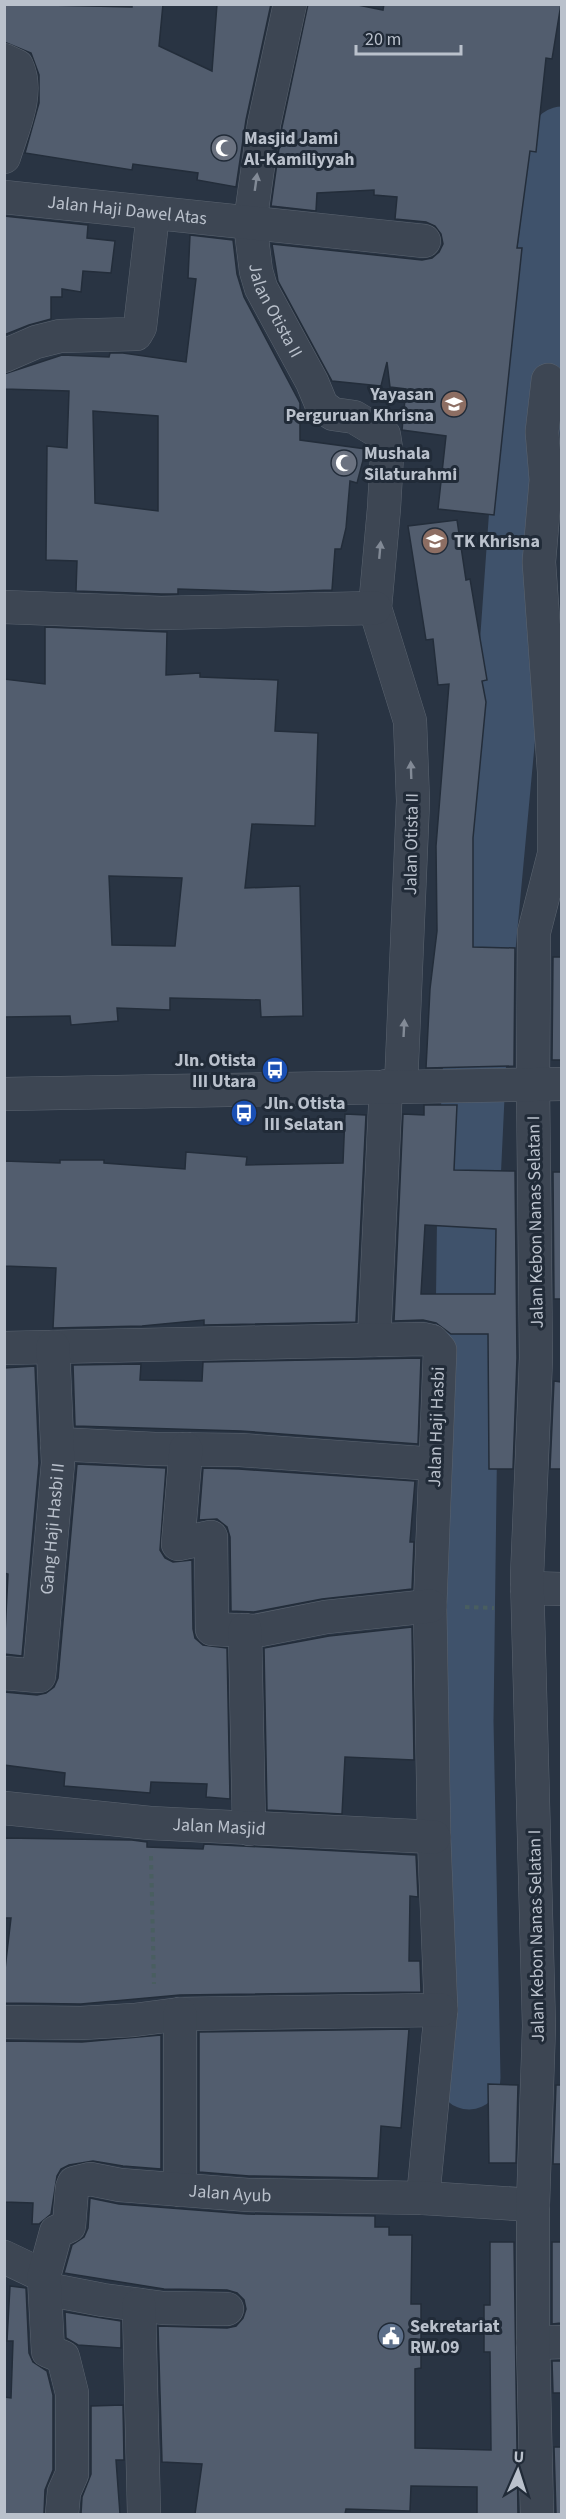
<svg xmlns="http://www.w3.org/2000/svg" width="566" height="2519" font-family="'Source Sans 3',sans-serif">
<rect width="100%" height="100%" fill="#293443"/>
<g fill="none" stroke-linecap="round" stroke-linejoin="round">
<path stroke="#3f526b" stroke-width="63" d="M 469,2078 L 462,1721 L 469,1182 L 476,1034 L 508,691 L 524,465 L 562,138"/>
</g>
<g fill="#525d6e" stroke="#232d3a" stroke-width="1.5" fill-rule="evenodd">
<path d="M 4,4 L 132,7 L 132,4 L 163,4 L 159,46 L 212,71 L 217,4 L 271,4 L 246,120 L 236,187 L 197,180 L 198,173 L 133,164 L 132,170 L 25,153 L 39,103 L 39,75 L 31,53 L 4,42 Z"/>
<path d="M 308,4 L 353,4 L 383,10 L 384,4 L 561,4 L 552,59 L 546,58 L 536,152 L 530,151 L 517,248 L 522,248 L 494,515 L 438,509 L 446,436 L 402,430 L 406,389 L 390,387 L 387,362 L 381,386 L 332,381 L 278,281 L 272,244 L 422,260 L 432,258 L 439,252 L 443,244 L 441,234 L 435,226 L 426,222 L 395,219 L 397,197 L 374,195 L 374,190 L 317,193 L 316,211 L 271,206 L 282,127 Z"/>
<path d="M 4,216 L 88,225 L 87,238 L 115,241 L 111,273 L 83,271 L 81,292 L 62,289 L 62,297 L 51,297 L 51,319 L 29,325 L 4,335 Z"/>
<path d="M 190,235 L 233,240 L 237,274 L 244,297 L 300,403 L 300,440 L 366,449 L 357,483 L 350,481 L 346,528 L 341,549 L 335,549 L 332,590 L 269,592 L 178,589 L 178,594 L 161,594 L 76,591 L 77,561 L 46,560 L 47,446 L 67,448 L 69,391 L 4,389 L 4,374 L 62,355 L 109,357 L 110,353 L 123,353 L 186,362 L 196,279 L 188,278 ZM 93,411 L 158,416 L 158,511 L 95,503 Z"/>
<path d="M 457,520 L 466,580 L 470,579 L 487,680 L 482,681 L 486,702 L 473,838 L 473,947 L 515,948 L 514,1066 L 426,1068 L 430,989 L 437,931 L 436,846 L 449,684 L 438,685 L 433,639 L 426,640 L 408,526 Z"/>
<path d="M 45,627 L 167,632 L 166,675 L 200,673 L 200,677 L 278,680 L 275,731 L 318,733 L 315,826 L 252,824 L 245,888 L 300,886 L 303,1016 L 261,1017 L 260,1000 L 170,998 L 170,1010 L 117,1008 L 118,1021 L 71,1025 L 70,1016 L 4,1017 L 4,679 L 45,684 ZM 109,876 L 182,878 L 175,946 L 112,945 Z"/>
<path d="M 553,957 L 561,957 L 561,1060 L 552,1060 Z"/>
<path d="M 424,1105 L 457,1105 L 454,1170 L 515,1171 L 517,1358 L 513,1469 L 489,1469 L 488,1334 L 451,1334 L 436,1323 L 423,1320 L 394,1321 L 403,1114 L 424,1115 ZM 425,1225 L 496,1229 L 495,1294 L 421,1294 Z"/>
<path d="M 345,1114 L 366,1115 L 356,1322 L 204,1325 L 204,1320 L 142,1326 L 53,1328 L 56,1268 L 4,1266 L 4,1161 L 60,1163 L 60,1160 L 104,1160 L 104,1163 L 185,1169 L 186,1152 L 247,1157 L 246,1165 L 343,1163 Z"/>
<path d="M 553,1172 L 561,1172 L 561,1299 L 554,1299 Z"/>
<path d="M 421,1358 L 418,1444 L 241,1431 L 75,1426 L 73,1365 L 141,1364 L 140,1380 L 202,1381 L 203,1362 Z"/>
<path d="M 35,1366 L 39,1463 L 22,1656 L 4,1654 L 8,1574 L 4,1573 L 4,1368 Z"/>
<path d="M 554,1381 L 561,1382 L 561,1469 L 550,1469 Z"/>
<path d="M 77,1464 L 166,1468 L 160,1550 L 165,1558 L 173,1562 L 192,1560 L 193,1629 L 195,1638 L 203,1645 L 227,1648 L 230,1799 L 206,1797 L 207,1784 L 151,1782 L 150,1793 L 64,1786 L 65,1773 L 4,1765 L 4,1692 L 37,1695 L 46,1693 L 54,1687 L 58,1678 Z"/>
<path d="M 203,1468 L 239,1469 L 415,1481 L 410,1542 L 414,1542 L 412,1589 L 322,1599 L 254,1612 L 231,1611 L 230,1537 L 227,1527 L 217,1519 L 199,1520 Z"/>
<path d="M 412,1627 L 414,1760 L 345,1757 L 342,1814 L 267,1810 L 264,1648 L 329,1636 Z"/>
<path d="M 4,1838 L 132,1840 L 147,1842 L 147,1847 L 203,1849 L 204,1844 L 416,1855 L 418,1897 L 410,1896 L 409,1961 L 420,1961 L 421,1992 L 180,1995 L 81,2004 L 4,2003 L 4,1978 L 11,1918 L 4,1918 Z"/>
<path d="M 409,2029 L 401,2128 L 381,2126 L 378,2178 L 249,2176 L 199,2172 L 199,2032 Z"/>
<path d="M 161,2035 L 161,2169 L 123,2166 L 93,2161 L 69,2165 L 61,2169 L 57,2176 L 51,2214 L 39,2224 L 32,2224 L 33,2203 L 4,2202 L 4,2041 L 82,2042 Z"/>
<path d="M 488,2084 L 518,2085 L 516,2163 L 489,2163 Z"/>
<path d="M 556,2085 L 561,2085 L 561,2164 L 553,2164 Z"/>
<path d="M 90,2198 L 119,2204 L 247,2214 L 375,2216 L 375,2227 L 389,2227 L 389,2235 L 412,2235 L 411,2304 L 421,2304 L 421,2368 L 415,2369 L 415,2448 L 491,2450 L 490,2352 L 484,2352 L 484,2305 L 490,2305 L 490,2242 L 514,2242 L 518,2514 L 477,2514 L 477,2487 L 411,2486 L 410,2511 L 346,2509 L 345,2514 L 195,2514 L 202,2464 L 162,2462 L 158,2326 L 227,2328 L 236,2326 L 243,2318 L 246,2309 L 244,2300 L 237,2293 L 227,2290 L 164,2289 L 64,2273 L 72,2245 L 84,2237 L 88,2228 Z"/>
<path d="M 552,2242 L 561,2242 L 561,2323 L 552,2324 Z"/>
<path d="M 10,2286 L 26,2288 L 29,2353 L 33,2362 L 47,2371 L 53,2395 L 53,2470 L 45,2490 L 44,2514 L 4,2514 L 4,2397 L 11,2398 L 13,2341 L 7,2341 Z"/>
<path d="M 65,2312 L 121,2321 L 121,2348 L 78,2345 L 66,2338 Z"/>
<path d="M 552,2361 L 561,2361 L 561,2393 L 553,2393 Z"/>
<path d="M 123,2405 L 124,2460 L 116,2460 L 120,2514 L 81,2514 L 82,2497 L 91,2474 L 91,2406 Z"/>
<path d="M 554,2447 L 561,2447 L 561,2514 L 556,2514 Z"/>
</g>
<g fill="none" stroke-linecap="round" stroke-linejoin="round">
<defs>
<g id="minor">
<path id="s1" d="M 290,4 L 264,124 L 250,223 L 256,271 L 261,288 L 312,382 L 322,406 L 333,414 L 354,417 L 384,435 L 387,455 L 384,508 L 375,608 L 410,721 L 413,801 L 401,1086"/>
<path d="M 4,60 L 17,66 C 30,93 12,130 4,157"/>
<path id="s2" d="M 4,197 L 424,241"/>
<path d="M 4,356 L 36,342 L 60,336 L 136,334 L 140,327 L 153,214"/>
<path d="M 4,607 L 161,613 L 375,608"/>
<path d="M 374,1340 L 386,1086"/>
<path d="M 4,1348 L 423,1339 L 432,1341 L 440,1350 L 430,1606 L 434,1837 L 441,2010 L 423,2198"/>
<path d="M 57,1444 L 155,1449 L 240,1450 L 434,1464"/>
<path d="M 186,1449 L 178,1544 L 211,1537 L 212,1629 L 255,1631 L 326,1617 L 430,1606"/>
<path d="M 527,1588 L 562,1589"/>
<path d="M 245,1630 L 249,1829"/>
<path id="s3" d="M 4,1673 L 39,1676 L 58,1463 L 53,1347"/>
<path id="s4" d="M 4,1808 L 150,1823 L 434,1837"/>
<path d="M 4,2022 L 81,2023 L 134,2020 L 180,2014 L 441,2010"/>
<path d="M 180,2190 L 180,2014"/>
<path d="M 4,2257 L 44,2276"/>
<path d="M 46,2289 L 103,2300 L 163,2308 L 227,2309"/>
<path d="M 139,2305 L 144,2514"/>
<path d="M 533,2343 L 562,2342"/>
<path id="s5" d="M 62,2514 L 64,2492 L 72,2474 L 72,2393 L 63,2357 L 48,2351 L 44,2276 L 56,2232 L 69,2226 L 72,2188 L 74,2183 L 90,2179 L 120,2185 L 248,2195 L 423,2198 L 533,2205"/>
<path d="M 537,2514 L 533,2343 L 533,2205 L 539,2026 L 527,1577 L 536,1358 L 533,1085 L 534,932 L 554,854 L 554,772 L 539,562 L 546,480 L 542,432 L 548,380"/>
</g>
<path id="tertiary" d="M 4,1094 L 562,1084"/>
</defs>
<use href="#minor" stroke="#5b6470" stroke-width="34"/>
<use href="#tertiary" stroke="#5b6470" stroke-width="34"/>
<g stroke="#495e60" stroke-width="4" stroke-dasharray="4.5 4.5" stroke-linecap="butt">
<path d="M 465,1607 L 494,1608"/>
<path d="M 151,1856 L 154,1984"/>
</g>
<use href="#minor" stroke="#3d4653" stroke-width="33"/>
<use href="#tertiary" stroke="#3d4653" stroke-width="33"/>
</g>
<defs><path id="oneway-solid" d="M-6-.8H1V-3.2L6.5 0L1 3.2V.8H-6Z" transform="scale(1.5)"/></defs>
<g fill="#828a96">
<use href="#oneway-solid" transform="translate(256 182) rotate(-82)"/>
<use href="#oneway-solid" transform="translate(380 550) rotate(-85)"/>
<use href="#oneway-solid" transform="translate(411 770) rotate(-92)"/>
<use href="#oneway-solid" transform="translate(404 1028) rotate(-87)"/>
</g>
<defs>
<symbol id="mosque-disc" viewBox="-11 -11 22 22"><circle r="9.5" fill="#6b7280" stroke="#212b38"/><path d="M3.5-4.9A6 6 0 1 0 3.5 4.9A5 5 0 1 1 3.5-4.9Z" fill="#fff"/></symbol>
<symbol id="school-disc" viewBox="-11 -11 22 22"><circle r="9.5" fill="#8d6e63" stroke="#212b38"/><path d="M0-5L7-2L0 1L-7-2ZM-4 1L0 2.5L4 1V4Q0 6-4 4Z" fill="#fff"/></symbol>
<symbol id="bus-disc" viewBox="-11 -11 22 22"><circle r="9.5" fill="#1a4fb4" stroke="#212b38"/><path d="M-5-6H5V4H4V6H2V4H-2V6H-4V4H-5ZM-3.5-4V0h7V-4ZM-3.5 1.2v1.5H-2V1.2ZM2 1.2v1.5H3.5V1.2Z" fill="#fff"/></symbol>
<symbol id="civic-disc" viewBox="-11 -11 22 22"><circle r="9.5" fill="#5c6f8a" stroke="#212b38"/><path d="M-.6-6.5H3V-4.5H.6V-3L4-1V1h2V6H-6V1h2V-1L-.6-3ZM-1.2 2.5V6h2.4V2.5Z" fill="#fff"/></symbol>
</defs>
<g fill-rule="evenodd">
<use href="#mosque-disc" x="209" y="133" width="30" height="30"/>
<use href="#school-disc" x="439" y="389" width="30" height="30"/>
<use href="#mosque-disc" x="329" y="448" width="30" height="30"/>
<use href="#school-disc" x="420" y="526" width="30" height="30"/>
<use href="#bus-disc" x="260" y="1055" width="30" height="30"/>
<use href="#bus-disc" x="229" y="1098" width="30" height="30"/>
<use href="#civic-disc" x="376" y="2321" width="30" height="30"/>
</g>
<g text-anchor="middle" stroke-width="6" stroke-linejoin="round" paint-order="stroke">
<g font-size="18" font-weight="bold" fill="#bac1cc" stroke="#212b38" text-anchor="start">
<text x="244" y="144">Masjid Jami<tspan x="244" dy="21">Al-Kamiliyyah</tspan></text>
<text x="434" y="400" text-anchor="end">Yayasan<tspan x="434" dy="21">Perguruan Khrisna</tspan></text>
<text x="364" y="459">Mushala<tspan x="364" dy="21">Silaturahmi</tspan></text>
<text x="454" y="547">TK Khrisna</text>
<text x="256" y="1066" text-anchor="end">Jln. Otista<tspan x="256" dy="21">III Utara</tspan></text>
<text x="264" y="1109">Jln. Otista<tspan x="264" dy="21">III Selatan</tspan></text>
<text x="410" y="2332">Sekretariat<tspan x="410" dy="21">RW.09</tspan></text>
</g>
<g font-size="18" fill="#bac1cc" stroke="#212b38">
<text dy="6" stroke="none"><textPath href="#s2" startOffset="124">Jalan Haji Dawel Atas</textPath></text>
<text dy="6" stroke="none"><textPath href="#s1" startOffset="315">Jalan Otista II</textPath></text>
<text transform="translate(411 844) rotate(-89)" y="6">Jalan Otista II</text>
<text transform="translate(535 1222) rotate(-91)" y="6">Jalan Kebon Nanas Selatan I</text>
<text transform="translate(436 1427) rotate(-88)" y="6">Jalan Haji Hasbi</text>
<text dy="6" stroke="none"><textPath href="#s3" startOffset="183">Gang Haji Hasbi II</textPath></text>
<text dy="6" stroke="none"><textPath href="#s4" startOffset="216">Jalan Masjid</textPath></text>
<text transform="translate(536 1936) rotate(-91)" y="6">Jalan Kebon Nanas Selatan I</text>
<text dy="6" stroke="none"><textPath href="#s5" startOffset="512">Jalan Ayub</textPath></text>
</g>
</g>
<rect width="566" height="2519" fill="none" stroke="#bac1cc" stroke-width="12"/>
<g transform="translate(518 2471) rotate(3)" stroke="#212b38" stroke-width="4.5" paint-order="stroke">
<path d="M0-4.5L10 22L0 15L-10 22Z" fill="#bac1cc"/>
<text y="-9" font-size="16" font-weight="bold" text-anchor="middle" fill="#bac1cc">U</text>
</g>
<path d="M356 45v9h105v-9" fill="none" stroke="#bac1cc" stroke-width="3"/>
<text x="365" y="45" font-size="18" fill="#bac1cc" stroke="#212b38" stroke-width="4.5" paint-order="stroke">20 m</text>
</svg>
